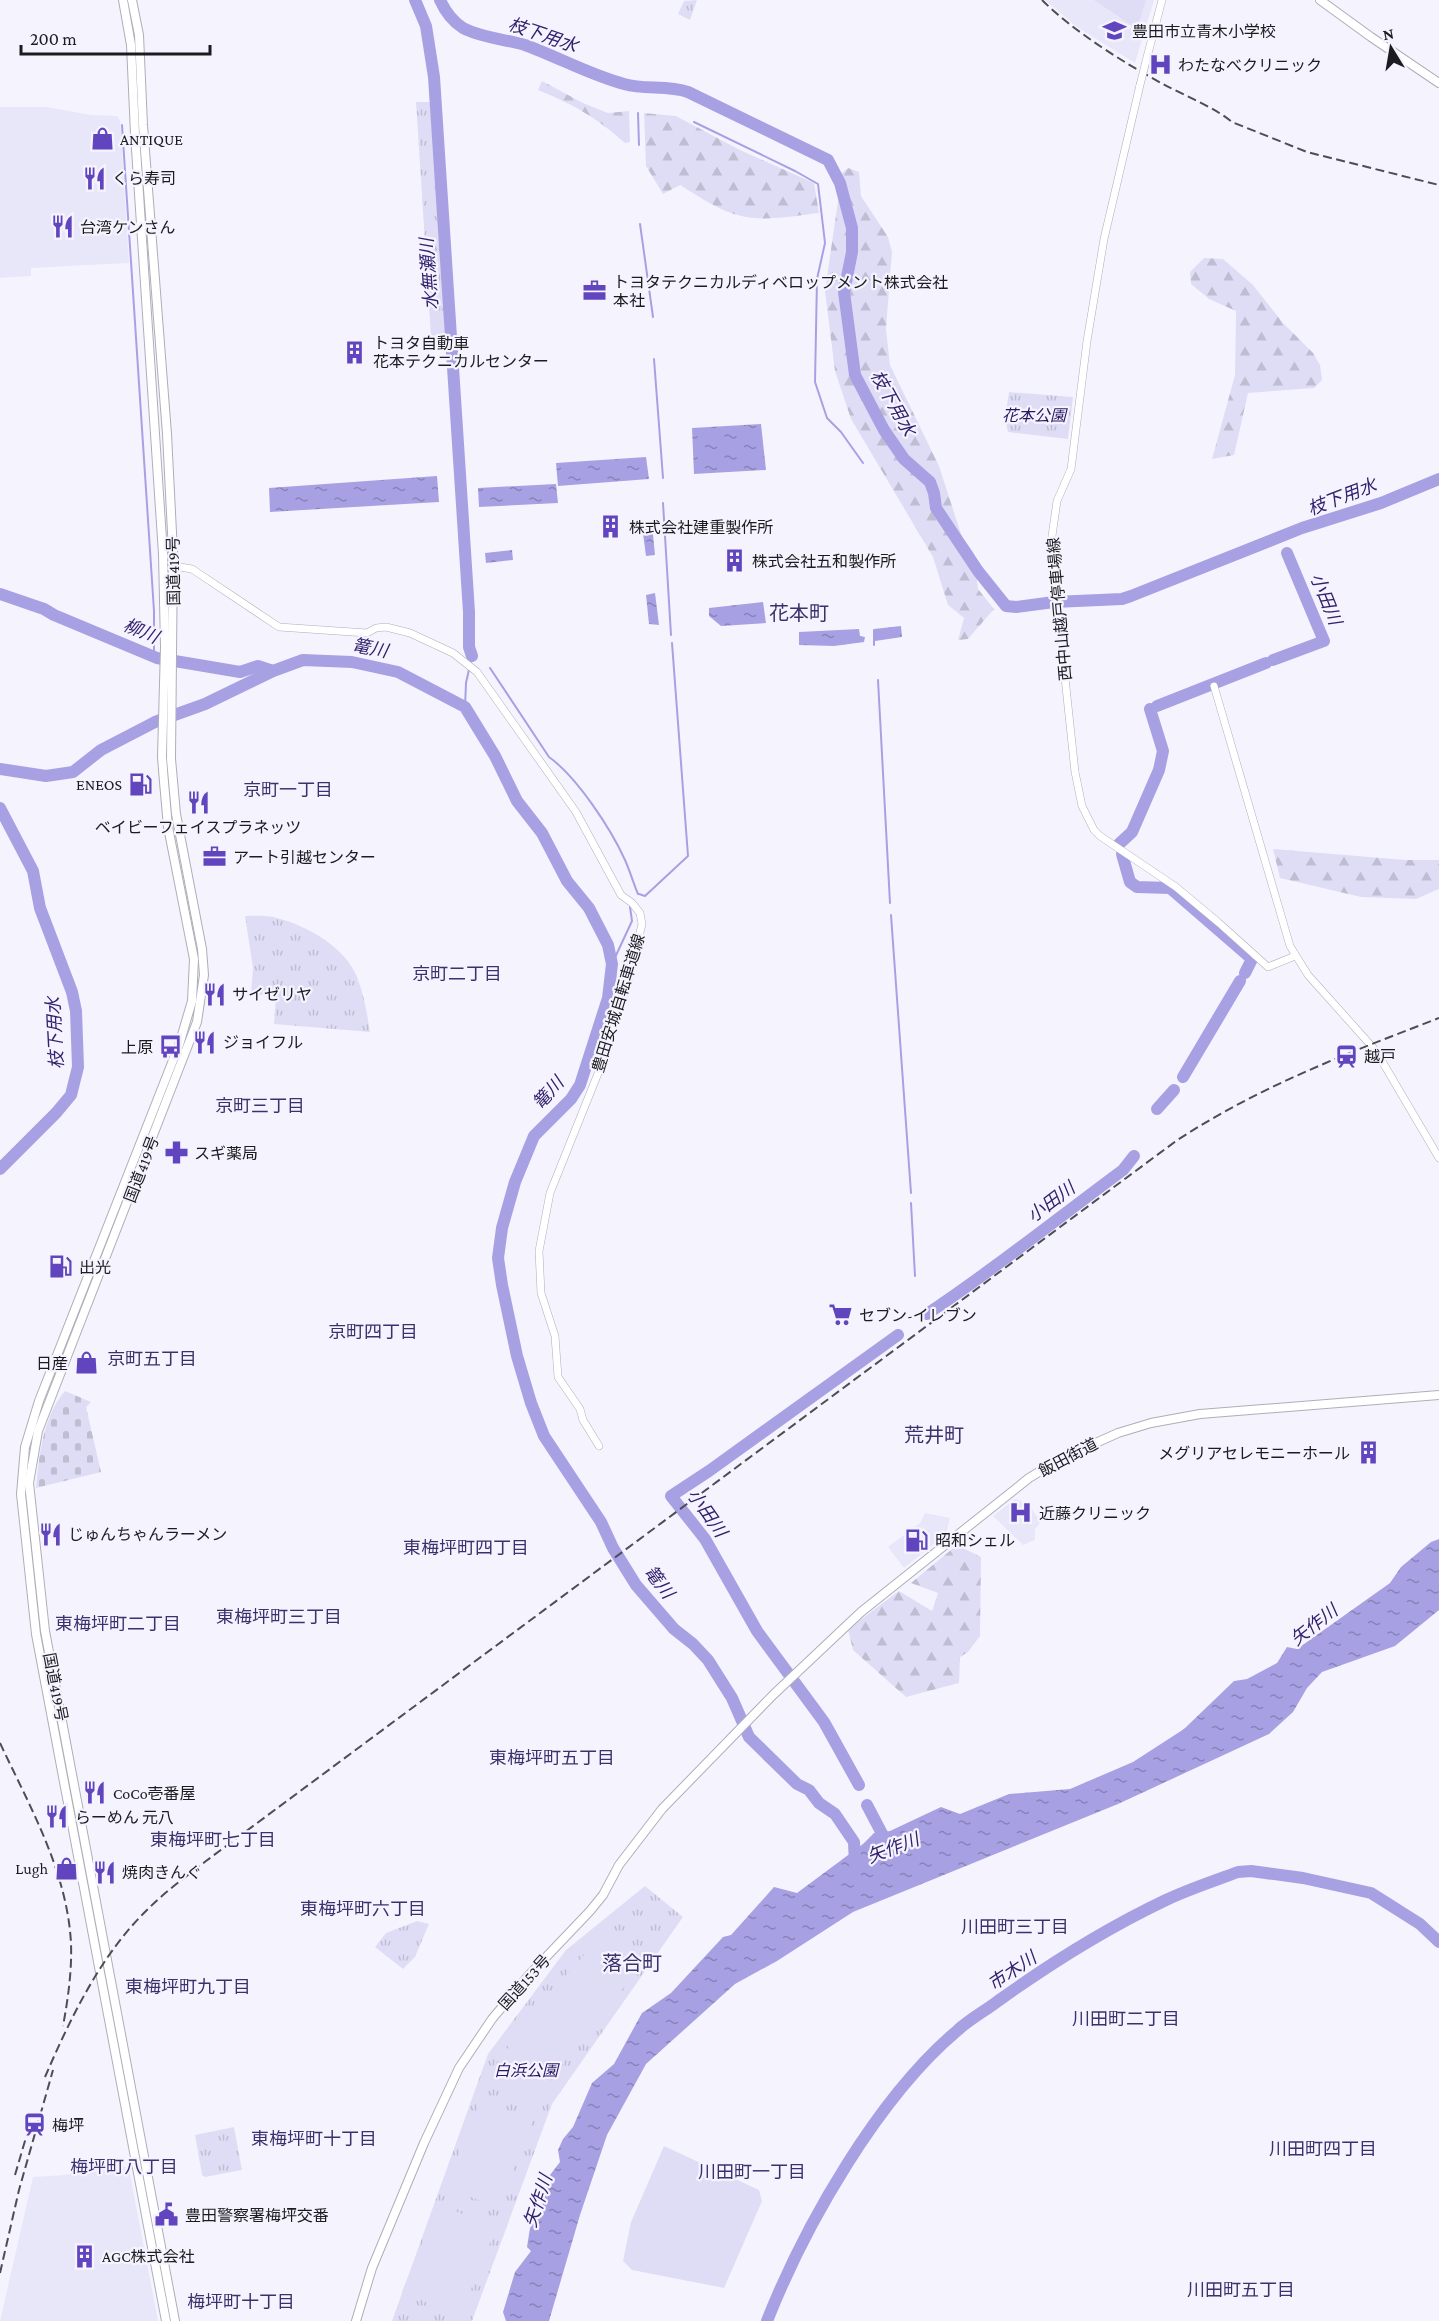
<svg xmlns="http://www.w3.org/2000/svg" width="1439" height="2321" font-family="'Crimson Pro','Noto Sans JP',serif">
<defs>
<pattern id="forest-firs" width="22" height="20" patternUnits="userSpaceOnUse" patternTransform="scale(1.5)"><rect width="22" height="20" fill="#dfddf6"/><path d="M5 1l3.5 6h-7zM16 11l3.5 6h-7z" fill="#bfbdd2"/></pattern>
<pattern id="cemetery-stones" width="16" height="16" patternUnits="userSpaceOnUse" patternTransform="scale(1.5)"><rect width="16" height="16" fill="#dfddf6"/><path d="M2 7V4a2 2 0 0 1 4 0v3zM10 15v-3a2 2 0 0 1 4 0v3z" fill="#bfbdd2"/></pattern>
<pattern id="park-tufts" width="24" height="20" patternUnits="userSpaceOnUse" patternTransform="scale(1.5)"><rect width="24" height="20" fill="#dfddf6"/><path d="M3 7l-1-3M5 7V3M7 7l1-3M15 17l-1-3M17 17v-4M19 17l1-3" fill="none" stroke="#bfbdd2"/></pattern>
<pattern id="water-ripples" width="26" height="14" patternUnits="userSpaceOnUse" patternTransform="scale(1.5)"><rect width="26" height="14" fill="#a7a1e4"/><path d="M2 4q2-2 4 0t4 0M15 11q2-2 4 0t4 0" fill="none" stroke="#8782b8"/></pattern>
</defs>
<rect width="100%" height="100%" fill="#f5f4fe"/>
<g fill="#e8e7fa">
<path d="M 1045,0 L 1154,0 L 1135,63 L 1077,27 Z"/>
<path d="M 0,107 L 47,107 L 91,115 L 117,116 L 120,120 L 129,263 L 31,268 L 31,276 L 0,278 Z"/>
<path d="M 1015,1499 L 1027,1502 L 1041,1522 L 1035,1529 L 1035,1540 L 1023,1545 L 993,1516 Z"/>
<path d="M 925,1513 L 950,1518 L 946,1534 L 904,1568 L 888,1547 L 920,1523 Z"/>
<path d="M 120,2164 L 129,2169 L 158,2321 L 0,2321 L 33,2177 L 64,2175 Z"/>
</g>
<g fill="url(#forest-firs)">
<path d="M 542,81 L 583,103 L 608,113 L 629,111 L 630,142 L 625,143 C 597,118 573,104 538,90 Z"/>
<path d="M 644,113 L 676,116 L 740,150 L 814,183 L 819,213 C 792,216 761,223 734,214 C 715,208 698,196 680,185 L 663,194 L 646,166 Z"/>
<path d="M 848,168 L 859,172 L 861,196 L 888,237 L 892,252 L 886,329 L 890,365 L 939,466 L 962,537 L 974,553 L 978,589 L 994,609 L 968,639 L 958,640 L 964,618 L 948,605 L 933,557 L 851,419 L 835,371 L 825,291 L 842,173 Z"/>
<path d="M 1204,258 L 1223,259 L 1253,285 L 1283,323 L 1313,353 L 1320,365 L 1322,380 L 1314,388 L 1248,393 L 1234,455 L 1212,459 L 1235,375 L 1236,311 L 1209,299 L 1191,284 L 1190,272 Z"/>
<path d="M 1273,849 L 1406,860 L 1439,860 L 1439,889 L 1416,899 L 1361,897 L 1280,878 Z"/>
<path d="M 957,1545 L 981,1557 L 980,1636 L 968,1652 L 960,1657 L 959,1683 L 906,1697 L 853,1650 L 848,1629 L 899,1591 L 932,1611 L 938,1593 L 911,1583 Z"/>
</g>
<path fill="url(#cemetery-stones)" d="M 65,1391 L 91,1402 L 86,1407 L 101,1472 L 36,1488 C 39,1456 43,1416 65,1391 Z"/>
<g fill="url(#park-tufts)">
<path d="M 697,0 L 690,20 L 678,14 L 684,1 Z"/>
<path d="M 430,102 L 446,339 L 431,337 L 416,102 Z"/>
<path d="M 1009,392 L 1073,397 L 1068,439 L 1008,432 L 1005,419 Z"/>
<path d="M 245,916 C 255,916 267,915 277,918 C 308,926 345,947 357,977 C 364,994 367,1014 370,1032 L 274,1024 L 276,996 L 251,994 L 253,968 Z"/>
<path d="M 645,1886 L 683,1917 L 552,2104 L 472,2321 L 392,2321 L 488,2054 L 566,1950 Z"/>
<path d="M 417,1921 L 429,1924 L 415,1957 L 403,1969 L 375,1947 L 386,1933 Z"/>
<path d="M 234,2127 L 242,2170 L 205,2177 L 202,2175 L 195,2135 Z"/>
</g>
<g fill="#dfddf6">
<path d="M 1094,0 L 1146,0 L 1137,29 Z"/>
<path d="M 605,1932 L 643,1967 L 584,2031 L 547,1996 Z"/>
<path d="M 539,2006 L 582,2038 L 532,2106 L 488,2075 Z"/>
<path d="M 481,2100 L 533,2120 L 498,2208 L 446,2187 Z"/>
<path d="M 664,2146 L 759,2190 L 762,2201 L 724,2288 L 632,2270 L 623,2261 L 631,2222 Z"/>
<path d="M 438,2204 L 496,2228 L 460,2316 L 402,2292 Z"/>
</g>
<g fill="url(#water-ripples)">
<path d="M 761,424 L 766,470 L 694,474 L 692,428 Z"/>
<path d="M 646,457 L 649,479 L 558,486 L 556,463 Z"/>
<path d="M 437,476 L 439,502 L 270,512 L 269,488 Z"/>
<path d="M 556,484 L 558,503 L 479,507 L 478,488 Z"/>
<path d="M 652,525 L 655,555 L 646,556 L 642,526 Z"/>
<path d="M 512,550 L 513,560 L 486,563 L 485,553 Z"/>
<path d="M 655,593 L 659,625 L 649,624 L 646,595 Z"/>
<path d="M 763,602 L 766,623 L 721,626 L 709,616 L 709,608 Z"/>
<path d="M 901,626 L 902,637 L 875,641 L 874,629 Z"/>
<path d="M 859,629 L 860,636 L 865,637 L 864,642 L 834,646 L 799,645 L 799,632 Z"/>
<path d="M 1439,1539 L 1439,1610 L 1395,1646 L 1322,1672 L 1307,1688 L 1293,1712 L 1269,1734 L 1118,1804 L 853,1912 L 777,1961 L 735,1984 L 646,2064 L 607,2135 L 580,2215 L 549,2321 L 506,2321 L 503,2312 L 515,2272 L 531,2251 L 527,2247 L 530,2228 L 543,2207 L 540,2188 L 560,2162 L 558,2150 L 563,2139 L 573,2127 L 592,2083 L 614,2064 L 642,2013 L 671,1993 L 723,1937 L 731,1935 L 774,1887 L 797,1893 L 863,1844 L 874,1833 L 890,1831 L 941,1807 L 960,1814 L 1009,1794 L 1070,1789 L 1133,1762 L 1184,1729 L 1234,1681 L 1247,1679 L 1277,1663 L 1287,1647 L 1297,1649 L 1390,1583 L 1401,1567 L 1431,1542 Z"/>
</g>
<g fill="none" stroke-linecap="round" stroke-linejoin="round">
<g stroke="#a7a1e4" stroke-width="2">
<path d="M 638,113 L 639,145"/>
<path d="M 694,122 L 795,171 L 818,184 L 825,243 L 817,279 L 815,382 L 827,418 L 841,432 L 863,463"/>
<path d="M 122,125 L 154,611 L 154,656"/>
<path d="M 640,224 L 653,317"/>
<path d="M 654,359 L 663,478"/>
<path d="M 663,503 L 671,635"/>
<path d="M 874,630 L 874,645"/>
<path d="M 490,668 L 549,757 C 577,777 611,829 625,860 C 630,871 634,885 638,894"/>
<path d="M 878,680 L 890,903"/>
<path d="M 465,707 L 466,683 L 472,656"/>
<path d="M 639,894 L 645,896 L 688,856 L 672,643"/>
<path d="M 891,915 L 911,1193"/>
<path d="M 612,964 L 632,921 L 630,907"/>
<path d="M 911,1203 L 915,1276"/>
</g>
<g stroke="#a7a1e4" stroke-width="12">
<path d="M 415,0 L 426,26 L 434,77 L 469,612 L 469,647 L 472,656"/>
<path d="M 440,0 C 445,11 452,21 463,28 C 482,38 505,39 525,45 C 558,57 590,75 624,84 C 645,90 667,85 688,92 L 828,160 L 840,183 L 852,228 L 852,252 L 844,292 L 855,375 L 884,430 L 904,459 L 930,482 L 934,493 L 936,508 L 978,571 L 1006,606 L 1016,607 L 1054,602 L 1122,599 L 1131,596 L 1302,528 L 1381,503 L 1439,479"/>
<path d="M 0,594 L 44,609 L 54,615 L 157,658 L 240,672 L 258,666 L 273,671"/>
<path d="M 1273,660 L 1324,641 L 1287,553"/>
<path d="M 1157,706 L 1266,663"/>
<path d="M 0,769 L 46,776 L 73,772 L 101,750 L 155,722 L 205,704 L 273,671 L 303,660 L 352,662 L 398,672 L 465,707 L 495,756 L 517,801 L 542,833 L 567,881 L 589,908 L 608,945 L 612,964 L 608,998 L 580,1085 L 571,1099 L 534,1136 L 515,1182 L 502,1228 L 498,1258 L 502,1285 L 517,1356 L 531,1403 L 544,1436 L 601,1522 L 613,1548 L 636,1585 L 674,1629 L 693,1644 L 708,1660 L 732,1698 L 749,1737 L 797,1784 L 809,1790 L 819,1803 L 835,1814 L 854,1842 L 855,1865"/>
<path d="M 0,808 L 33,871 L 40,908 L 72,992 L 76,1011 L 78,1067 L 71,1095 L 56,1113 L 0,1169"/>
<path d="M 1119,844 L 1132,832 L 1159,770 L 1163,751 L 1150,709"/>
<path d="M 1122,854 L 1130,882 L 1137,887 L 1170,888 L 1252,959 L 1245,973"/>
<path d="M 1183,1077 L 1240,981"/>
<path d="M 1157,1109 L 1174,1090"/>
<path d="M 927,1314 C 995,1269 1058,1218 1123,1170 L 1134,1156"/>
<path d="M 859,1785 L 824,1722 L 757,1631 L 705,1539 L 671,1496 L 709,1471 L 898,1335"/>
<path d="M 867,1805 L 889,1847"/>
<path d="M 767,2321 C 805,2225 878,2097 958,2030 C 970,2019 985,2011 998,2001 C 1051,1963 1107,1928 1166,1900 C 1189,1889 1214,1881 1238,1872 L 1251,1871 L 1303,1878 L 1371,1893 L 1420,1924 L 1439,1942"/>
</g>
<defs>
<g id="secondary">
<path d="M 1146,61 L 1162,0"/>
<path d="M 1140,85 L 1104,239 L 1087,341 L 1071,469 L 1057,501 L 1052,536 L 1054,574 L 1075,772 L 1082,806 L 1094,830 L 1100,836 L 1176,887 L 1219,923 L 1268,967 L 1295,956"/>
<path d="M 174,571 L 180,567 L 192,569 L 279,627 L 367,633 L 376,628 L 386,627 L 410,633 L 453,653 L 477,672 L 576,812 L 621,895 L 632,903 L 640,913 L 642,924 L 630,974 L 603,1061 L 550,1193 L 539,1251 L 541,1293 L 555,1336 L 558,1377 L 580,1409 L 583,1420 L 599,1446"/>
<path d="M 1214,686 L 1290,946 L 1308,975 L 1376,1051 L 1439,1158"/>
</g>
<path id="primary" d="M 1320,0 L 1371,37 L 1439,83"/>
<g id="trunk">
<path d="M 123,0 L 131,45 L 135,134 L 163,554 L 165,647 L 162,757 L 164,782 L 168,827 L 194,959 L 192,1001 L 179,1045 L 39,1401 L 25,1447 L 21,1494 L 36,1634 L 166,2321"/>
<path d="M 132,0 L 139,35 L 143,125 L 167,434 L 173,552 L 171,759 L 176,814 L 202,949 L 204,975 L 197,1022 L 38,1431 L 29,1483 L 45,1631 L 175,2321"/>
<path d="M 356,2321 L 372,2268 L 424,2143 L 459,2068 L 492,2019 L 529,1975 L 590,1911 L 603,1895 L 619,1865 L 662,1809 L 773,1695 L 861,1612 L 1029,1478 L 1060,1459 L 1118,1433 L 1151,1423 L 1200,1414 L 1439,1395"/>
</g>
</defs>
<use href="#secondary" stroke="#aeaeb9" stroke-width="8"/>
<use href="#primary" stroke="#aeaeb9" stroke-width="10"/>
<use href="#trunk" stroke="#aeaeb9" stroke-width="10"/>
<use href="#secondary" stroke="#fff" stroke-width="7"/>
<use href="#primary" stroke="#fff" stroke-width="8"/>
<use href="#trunk" stroke="#fff" stroke-width="8"/>
<g stroke="#4e4d53" stroke-width="2" stroke-dasharray="9 4.5" stroke-linecap="butt">
<path d="M 1042,0 C 1073,31 1124,63 1163,84 C 1185,96 1214,107 1232,122 L 1307,152 L 1439,185"/>
<path d="M 0,1743 C 30,1807 67,1871 71,1943 C 72,1971 68,1999 63,2026"/>
<path d="M 45,2077 C 71,2017 101,1954 149,1908 C 166,1891 187,1876 206,1861 L 1176,1141 C 1258,1087 1348,1053 1439,1018"/>
<path d="M 15,2175 L 27,2134"/>
<path d="M 0,2273 L 19,2190 L 53,2070"/>
</g>
<defs>
<path id="secondary-bridge" d="M 1140,85 L 1146,61"/>
</defs>
<use href="#secondary-bridge" stroke="#aeaeb9" stroke-width="8" stroke-linecap="butt"/>
<use href="#secondary-bridge" stroke="#fff" stroke-width="7"/>
</g>
<defs>
<symbol id="school-bare" viewBox="-9 -9 18 18"><path d="M0-5L7-2L0 1L-7-2ZM-4 1L0 2.5L4 1V4Q0 6-4 4Z" fill="#6045be" stroke="#f5f4fe" stroke-width="2.5" paint-order="stroke"/></symbol>
<symbol id="hospital-bare" viewBox="-9 -9 18 18"><path d="M-5-5h3v3.5h4V-5h3V5h-3V1.5h-4V5h-3Z" fill="#6045be" stroke="#f5f4fe" stroke-width="2.5" paint-order="stroke"/></symbol>
<symbol id="shop-bare" viewBox="-9 -9 18 18"><path d="M-5-2.5h2.3a2.7 3.5 0 0 1 5.4 0H5L5.5 6h-11ZM-1.5-2.5h3a1.5 2.3 0 0 0-3 0Z" fill="#6045be" stroke="#f5f4fe" stroke-width="2.5" paint-order="stroke"/></symbol>
<symbol id="restaurant-bare" viewBox="-9 -9 18 18"><path d="M-5-6h1v4h1v-4h1v4h1v-4h1v5L-1.5 .5V6h-2V.5L-5-1ZM5-6V6H3V1.5H1.5Q1.5-4 5-6Z" fill="#6045be" stroke="#f5f4fe" stroke-width="2.5" paint-order="stroke"/></symbol>
<symbol id="office-bare" viewBox="-9 -9 18 18"><path d="M-6-3h4V-5.5h4V-3h4V5H-6ZM-1-4.5V-3h2v-1.5ZM-6 0V1H6V0Z" fill="#6045be" stroke="#f5f4fe" stroke-width="2.5" paint-order="stroke"/></symbol>
<symbol id="building-bare" viewBox="-9 -9 18 18"><path d="M-4-6H4V6H1V3H-1V6H-4ZM-2.5-4.3h1.7v1.8h-1.7ZM.8-4.3h1.7v1.8H.8ZM-2.5-1h1.7V.8h-1.7ZM.8-1h1.7V.8H.8Z" fill="#6045be" stroke="#f5f4fe" stroke-width="2.5" paint-order="stroke"/></symbol>
<symbol id="fuel-bare" viewBox="-9 -9 18 18"><path d="M-5.5-6h7V0h2V4h1.3V-2.5L3-4.5l.8-.8L6-3V5H2.5V1h-1V6h-7ZM-4.2-4.7v3.2H.2V-4.7Z" fill="#6045be" stroke="#f5f4fe" stroke-width="2.5" paint-order="stroke"/></symbol>
<symbol id="bus-bare" viewBox="-9 -9 18 18"><path d="M-5-6H5V4H4V6H2V4H-2V6H-4V4H-5ZM-3.5-4V0h7V-4ZM-3.5 1.2v1.5H-2V1.2ZM2 1.2v1.5H3.5V1.2Z" fill="#6045be" stroke="#f5f4fe" stroke-width="2.5" paint-order="stroke"/></symbol>
<symbol id="station-bare" viewBox="-9 -9 18 18"><path d="M-3-6H3Q5-6 5-4V2Q5 4 3 4L4.5 6H3L1.5 4h-3L-3 6H-4.5L-3 4Q-5 4-5 2V-4Q-5-6-3-6ZM-3.5-4v3h7v-3ZM-3.5 1v1.5H-2V1ZM2 1v1.5H3.5V1Z" fill="#6045be" stroke="#f5f4fe" stroke-width="2.5" paint-order="stroke"/></symbol>
<symbol id="pharmacy-bare" viewBox="-9 -9 18 18"><path d="M-2-6h4v4h4v4h-4v4h-4v-4h-4v-4h4Z" fill="#6045be" stroke="#f5f4fe" stroke-width="2.5" paint-order="stroke"/></symbol>
<symbol id="supermarket-bare" viewBox="-9 -9 18 18"><path d="M-6-5.5h2.5l.6 2H6L4.5 2H-2.5L-4.4-4H-6ZM-1.5 3.2a1.3 1.3 0 1 0 .1 0ZM3 3.2a1.3 1.3 0 1 0 .1 0Z" fill="#6045be" stroke="#f5f4fe" stroke-width="2.5" paint-order="stroke"/></symbol>
<symbol id="civic-bare" viewBox="-9 -9 18 18"><path d="M-.6-6.5H3V-4.5H.6V-3L4-1V1h2V6H-6V1h2V-1L-.6-3ZM-1.2 2.5V6h2.4V2.5Z" fill="#6045be" stroke="#f5f4fe" stroke-width="2.5" paint-order="stroke"/></symbol>
</defs>
<g fill-rule="evenodd">
<use href="#school-bare" x="1098" y="14" width="33" height="33"/>
<use href="#hospital-bare" x="1144" y="48" width="33" height="33"/>
<use href="#shop-bare" x="86" y="122" width="33" height="33"/>
<use href="#restaurant-bare" x="78" y="162" width="33" height="33"/>
<use href="#restaurant-bare" x="46" y="210" width="33" height="33"/>
<use href="#office-bare" x="578" y="274" width="33" height="33"/>
<use href="#building-bare" x="338" y="336" width="33" height="33"/>
<use href="#building-bare" x="594" y="510" width="33" height="33"/>
<use href="#building-bare" x="718" y="544" width="33" height="33"/>
<use href="#fuel-bare" x="124" y="768" width="33" height="33"/>
<use href="#restaurant-bare" x="182" y="786" width="33" height="33"/>
<use href="#office-bare" x="198" y="840" width="33" height="33"/>
<use href="#restaurant-bare" x="198" y="978" width="33" height="33"/>
<use href="#restaurant-bare" x="188" y="1026" width="33" height="33"/>
<use href="#bus-bare" x="154" y="1030" width="33" height="33"/>
<use href="#station-bare" x="1330" y="1040" width="33" height="33"/>
<use href="#pharmacy-bare" x="160" y="1136" width="33" height="33"/>
<use href="#fuel-bare" x="44" y="1250" width="33" height="33"/>
<use href="#supermarket-bare" x="824" y="1298" width="33" height="33"/>
<use href="#shop-bare" x="70" y="1346" width="33" height="33"/>
<use href="#building-bare" x="1352" y="1436" width="33" height="33"/>
<use href="#hospital-bare" x="1004" y="1496" width="33" height="33"/>
<use href="#restaurant-bare" x="34" y="1518" width="33" height="33"/>
<use href="#fuel-bare" x="900" y="1524" width="33" height="33"/>
<use href="#restaurant-bare" x="78" y="1776" width="33" height="33"/>
<use href="#restaurant-bare" x="40" y="1800" width="33" height="33"/>
<use href="#shop-bare" x="50" y="1852" width="33" height="33"/>
<use href="#restaurant-bare" x="88" y="1856" width="33" height="33"/>
<use href="#station-bare" x="18" y="2108" width="33" height="33"/>
<use href="#civic-bare" x="150" y="2198" width="33" height="33"/>
<use href="#building-bare" x="68" y="2240" width="33" height="33"/>
</g>
<g text-anchor="middle" stroke-width="4.5" stroke-linejoin="round" paint-order="stroke">
<g font-size="16" fill="#1c1b1f" stroke="#f5f4fe" text-anchor="start">
<text x="1132" y="37">豊田市立青木小学校</text>
<text x="1178" y="71">わたなべクリニック</text>
<text x="120" y="145">ANTIQUE</text>
<text x="112" y="184">くら寿司</text>
<text x="80" y="233">台湾ケンさん</text>
<text x="613" y="288">トヨタテクニカルディベロップメント株式会社<tspan x="613" dy="18">本社</tspan></text>
<text x="373" y="349">トヨタ自動車<tspan x="373" dy="18">花本テクニカルセンター</tspan></text>
<text x="629" y="533">株式会社建重製作所</text>
<text x="752" y="567">株式会社五和製作所</text>
<text x="122" y="790" text-anchor="end">ENEOS</text>
<text x="198" y="833" text-anchor="middle">ベイビーフェイスプラネッツ</text>
<text x="233" y="863">アート引越センター</text>
<text x="232" y="1000">サイゼリヤ</text>
<text x="223" y="1048">ジョイフル</text>
<text x="153" y="1053" text-anchor="end">上原</text>
<text x="1364" y="1062">越戸</text>
<text x="194" y="1159">スギ薬局</text>
<text x="79" y="1273">出光</text>
<text x="859" y="1321">セブン-イレブン</text>
<text x="68" y="1369" text-anchor="end">日産</text>
<text x="1350" y="1459" text-anchor="end">メグリアセレモニーホール</text>
<text x="1039" y="1519">近藤クリニック</text>
<text x="68" y="1540">じゅんちゃんラーメン</text>
<text x="935" y="1546">昭和シェル</text>
<text x="113" y="1799">CoCo壱番屋</text>
<text x="75" y="1823">らーめん 元八</text>
<text x="48" y="1874" text-anchor="end">Lugh</text>
<text x="122" y="1878">焼肉きんぐ</text>
<text x="52" y="2131">梅坪</text>
<text x="185" y="2221">豊田警察署梅坪交番</text>
<text x="102" y="2262">AGC株式会社</text>
</g>
<g font-size="16" font-style="italic" fill="#2a1562" stroke="#f5f4fe">
<text x="1034" y="421">花本公園</text>
<text x="526" y="2076">白浜公園</text>
</g>
<g font-size="16" fill="#1c1b1f" stroke="#f5f4fe">
<text transform="translate(173 571) rotate(-91)" y="6">国道419号</text>
<text transform="translate(1059 609) rotate(-95)" y="6">西中山越戸停車場線</text>
<text transform="translate(618 1003) rotate(-73)" y="6">豊田安城自転車道線</text>
<text transform="translate(141 1169) rotate(-69)" y="6">国道419号</text>
<text transform="translate(1068 1457) rotate(-28)" y="6">飯田街道</text>
<text transform="translate(56 1687) rotate(79)" y="6">国道419号</text>
<text transform="translate(524 1982) rotate(-48)" y="6">国道153号</text>
</g>
<g font-size="18" font-style="italic" fill="#33216d" stroke="#f5f4fe">
<text transform="translate(543 35) rotate(19)" y="6">枝下用水</text>
<text transform="translate(429 274) rotate(-94)" y="6">水無瀬川</text>
<text transform="translate(893 403) rotate(61)" y="6">枝下用水</text>
<text transform="translate(1342 497) rotate(-21)" y="6">枝下用水</text>
<text transform="translate(1326 599) rotate(68)" y="6">小田川</text>
<text transform="translate(141 631) rotate(23)" y="6">柳川</text>
<text transform="translate(370 648) rotate(11)" y="6">篭川</text>
<text transform="translate(55 1033) rotate(-93)" y="6">枝下用水</text>
<text transform="translate(548 1093) rotate(-48)" y="6">篭川</text>
<text transform="translate(1051 1202) rotate(-37)" y="6">小田川</text>
<text transform="translate(707 1513) rotate(55)" y="6">小田川</text>
<text transform="translate(659 1582) rotate(53)" y="6">篭川</text>
<text transform="translate(1314 1625) rotate(-38)" y="6">矢作川</text>
<text transform="translate(893 1848) rotate(-21)" y="6">矢作川</text>
<text transform="translate(1012 1971) rotate(-34)" y="6">市木川</text>
<text transform="translate(538 2201) rotate(-72)" y="6">矢作川</text>
</g>
<g font-size="18" fill="#3c316d" stroke="#f5f4fe">
<text x="288" y="796">京町一丁目</text>
<text x="457" y="980">京町二丁目</text>
<text x="260" y="1112">京町三丁目</text>
<text x="373" y="1338">京町四丁目</text>
<text x="152" y="1365">京町五丁目</text>
<text x="466" y="1554">東梅坪町四丁目</text>
<text x="279" y="1623">東梅坪町三丁目</text>
<text x="118" y="1630">東梅坪町二丁目</text>
<text x="552" y="1764">東梅坪町五丁目</text>
<text x="213" y="1846">東梅坪町七丁目</text>
<text x="363" y="1915">東梅坪町六丁目</text>
<text x="1015" y="1933">川田町三丁目</text>
<text x="188" y="1993">東梅坪町九丁目</text>
<text x="1126" y="2025">川田町二丁目</text>
<text x="314" y="2145">東梅坪町十丁目</text>
<text x="1323" y="2155">川田町四丁目</text>
<text x="124" y="2173">梅坪町八丁目</text>
<text x="752" y="2178">川田町一丁目</text>
<text x="1241" y="2296">川田町五丁目</text>
<text x="241" y="2308">梅坪町十丁目</text>
</g>
<g font-size="20" fill="#3c316d" stroke="#f5f4fe">
<text x="799" y="620">花本町</text>
<text x="934" y="1442">荒井町</text>
<text x="632" y="1970">落合町</text>
</g>
</g>
<g transform="translate(1391 48) rotate(349)" stroke="#f5f4fe" stroke-width="4.5" paint-order="stroke">
<path d="M0-4.5L10 22L0 15L-10 22Z" fill="#1c1b1f"/>
<text y="-9" font-size="16" font-weight="bold" text-anchor="middle" fill="#1c1b1f">N</text>
</g>
<path d="M21 45v9h189v-9" fill="none" stroke="#1c1b1f" stroke-width="3"/>
<text x="30" y="45" font-size="18" fill="#1c1b1f" stroke="#f5f4fe" stroke-width="4.5" paint-order="stroke">200 m</text>
</svg>
